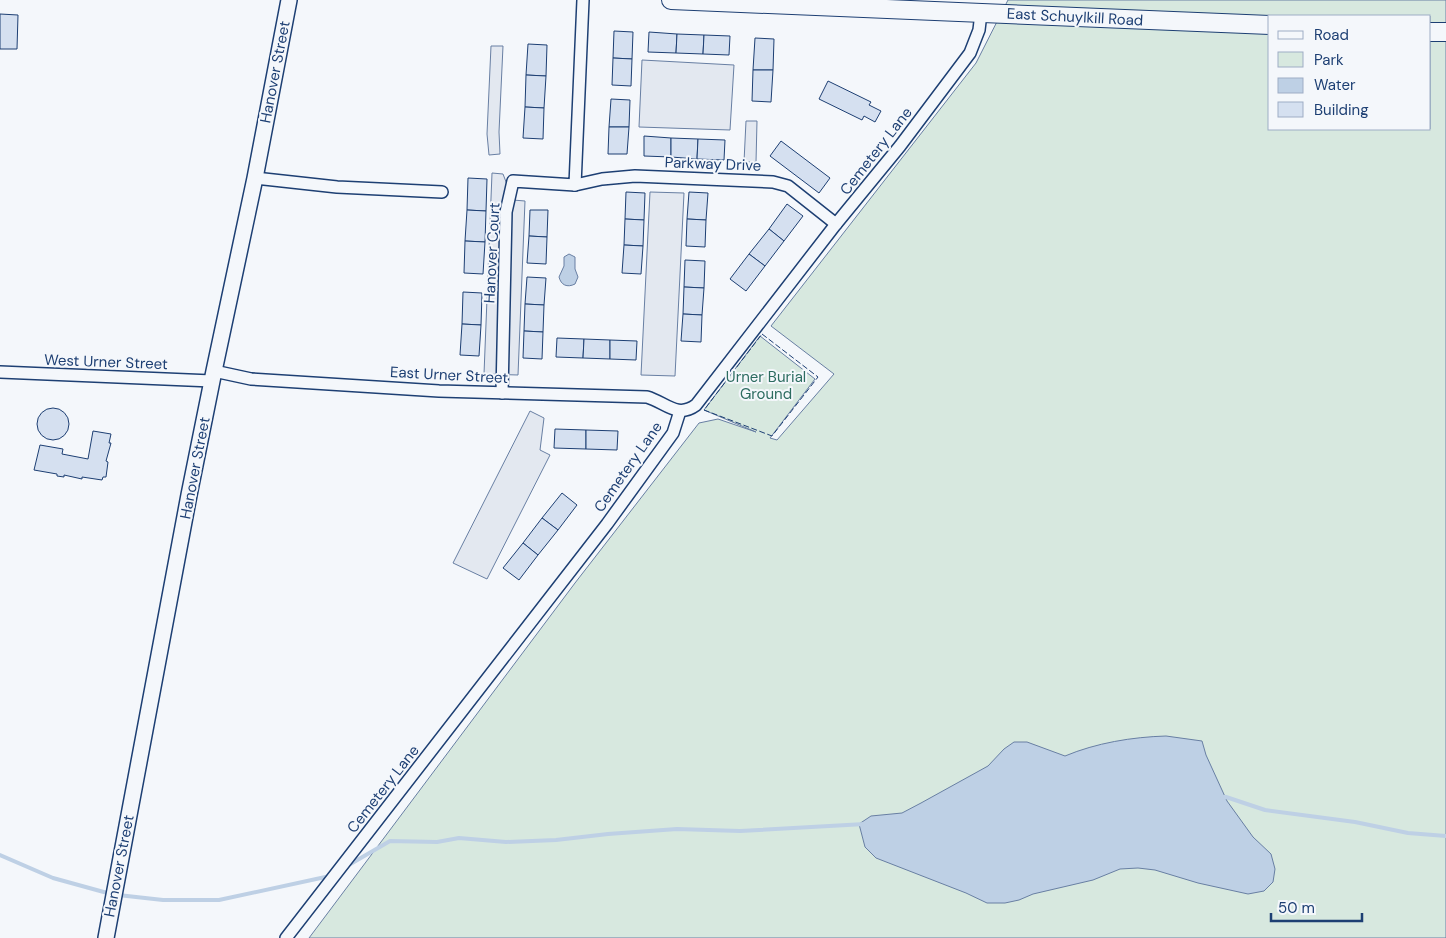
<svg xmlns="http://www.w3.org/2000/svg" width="1446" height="938" font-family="'DM Sans',sans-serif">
<rect width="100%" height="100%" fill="#f4f7fb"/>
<path fill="#d7e8df" stroke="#687fa3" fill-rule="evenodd" d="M 1008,0 L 1446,0 L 1446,938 L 309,938 L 575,583 L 699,423 L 718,419 L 756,432 L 704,410 L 760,336 L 815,379 L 770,438 L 777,440 L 834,374 L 771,326 L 976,63 ZM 1270,16 L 1430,16 L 1430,129 L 1270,129 Z"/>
<g fill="#e3e8f0" stroke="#687fa3">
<path d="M 491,46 L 503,46 L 499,132 L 500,154 L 489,155 L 487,134 Z"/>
<path d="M 642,60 L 734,65 L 730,130 L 639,127 Z"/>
<path d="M 746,121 L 757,121 L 756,162 L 744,162 Z"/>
<path d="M 492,173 L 503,174 L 513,200 L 525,201 L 518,375 L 484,374 Z"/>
<path d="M 650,192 L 684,193 L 675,376 L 641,375 Z"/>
<path d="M 530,411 L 544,418 L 540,450 L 550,455 L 487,579 L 453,563 Z"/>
</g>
<g fill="#bed0e5" stroke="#687fa3">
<path d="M 569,254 L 575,257 L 575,269 L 578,277 L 575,284 C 567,288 561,285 559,277 L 564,266 L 564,257 Z"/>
<path d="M 1166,736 L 1202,741 L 1206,755 L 1227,801 L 1253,837 L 1271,854 L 1275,869 L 1273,882 L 1264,891 L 1248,894 L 1198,883 L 1155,870 L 1138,868 L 1120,869 L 1093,880 L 1033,894 L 1019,900 L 1005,903 L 987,903 L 966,893 L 876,858 L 865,847 L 859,824 L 871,816 L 902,813 L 921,803 L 988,766 L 1004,749 L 1014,742 L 1027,742 L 1065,756 C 1096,743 1132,737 1166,736 Z"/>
</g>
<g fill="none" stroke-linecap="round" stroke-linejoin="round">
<g stroke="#bed0e5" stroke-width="4">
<path d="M 1222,797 L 1226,797 L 1265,810 L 1355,822 L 1408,833 L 1446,836"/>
<path d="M 0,855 L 53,878 L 111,894"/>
<path d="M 347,866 L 390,841 L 437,842 L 459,838 L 506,842 L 556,840 L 608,834 L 677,829 L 740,831 L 865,824"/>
<path d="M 118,895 L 163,900 L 219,900 L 330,876"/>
</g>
</g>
<g fill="#d5e0f0" stroke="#1d3f73">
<path d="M 0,14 L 18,15 L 17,49 L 0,49 Z"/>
<path d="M 614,31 L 633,32 L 632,59 L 613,58 Z"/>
<path d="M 649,32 L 677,34 L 676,53 L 648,52 Z"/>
<path d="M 677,34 L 704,35 L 703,54 L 676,53 Z"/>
<path d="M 704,35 L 730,36 L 729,55 L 703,54 Z"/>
<path d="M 755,38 L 774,39 L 773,70 L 753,70 Z"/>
<path d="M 528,44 L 547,45 L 546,76 L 526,75 Z"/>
<path d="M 613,58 L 632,59 L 631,86 L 612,85 Z"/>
<path d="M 753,70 L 773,70 L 771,102 L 752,101 Z"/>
<path d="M 526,75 L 546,76 L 544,108 L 525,107 Z"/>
<path d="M 828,81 L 871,102 L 869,105 L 881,111 L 875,122 L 864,116 L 862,120 L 819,99 Z"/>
<path d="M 611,99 L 630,100 L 629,127 L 609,127 Z"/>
<path d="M 525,107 L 544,108 L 543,139 L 523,138 Z"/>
<path d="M 609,127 L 629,127 L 627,154 L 608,154 Z"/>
<path d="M 644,136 L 671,138 L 671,157 L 644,156 Z"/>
<path d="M 671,138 L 698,139 L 697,159 L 671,157 Z"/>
<path d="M 698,139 L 725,140 L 724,160 L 697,159 Z"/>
<path d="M 781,141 L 830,178 L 819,193 L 770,156 Z"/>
<path d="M 468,178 L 487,179 L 486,211 L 467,210 Z"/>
<path d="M 626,192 L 645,193 L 644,220 L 625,219 Z"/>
<path d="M 689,192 L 708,193 L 706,220 L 687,219 Z"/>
<path d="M 787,204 L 803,216 L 784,241 L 769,229 Z"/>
<path d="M 467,210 L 486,211 L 485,242 L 465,241 Z"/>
<path d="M 530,210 L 548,210 L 547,237 L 529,236 Z"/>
<path d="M 625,219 L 644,220 L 643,246 L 624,245 Z"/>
<path d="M 687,219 L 706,220 L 705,247 L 686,246 Z"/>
<path d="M 769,229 L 784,241 L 765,266 L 749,254 Z"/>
<path d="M 529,236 L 547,237 L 546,264 L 527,263 Z"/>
<path d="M 465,241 L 485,242 L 483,274 L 464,273 Z"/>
<path d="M 624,245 L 643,246 L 641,274 L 622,273 Z"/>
<path d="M 749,254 L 765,266 L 746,291 L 730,279 Z"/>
<path d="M 685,260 L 705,261 L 704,288 L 684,287 Z"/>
<path d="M 527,277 L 546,278 L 544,305 L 525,304 Z"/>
<path d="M 684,287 L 704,288 L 702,315 L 683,314 Z"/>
<path d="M 463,292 L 482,293 L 481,325 L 462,324 Z"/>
<path d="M 525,304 L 544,305 L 543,332 L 524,331 Z"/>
<path d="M 683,314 L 702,315 L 701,342 L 681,341 Z"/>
<path d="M 462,324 L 481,325 L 479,356 L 460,355 Z"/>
<path d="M 524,331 L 543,332 L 542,359 L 523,358 Z"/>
<path d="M 557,338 L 584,339 L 583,358 L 556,357 Z"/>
<path d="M 584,339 L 610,340 L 610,359 L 583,358 Z"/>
<path d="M 610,340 L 637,341 L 636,360 L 610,359 Z"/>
<circle cx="53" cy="424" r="16"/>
<path d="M 555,429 L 586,430 L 586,449 L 554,448 Z"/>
<path d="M 586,430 L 618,431 L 617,450 L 586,449 Z"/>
<path d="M 93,431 L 111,434 L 109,443 L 111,443 L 106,461 L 108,462 L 106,477 L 103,477 L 102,480 L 82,477 L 82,479 L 64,475 L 64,477 L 57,476 L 57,474 L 34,470 L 40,445 L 63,449 L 62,454 L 88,459 Z"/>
<path d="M 562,493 L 577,505 L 558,530 L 542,518 Z"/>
<path d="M 542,518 L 558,530 L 538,555 L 523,543 Z"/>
<path d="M 523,543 L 538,555 L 519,580 L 503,568 Z"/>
</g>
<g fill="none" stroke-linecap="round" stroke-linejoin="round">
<defs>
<g id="street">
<path d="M 255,178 L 337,187 L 442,192"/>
<path d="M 575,185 L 602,179 L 635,176 L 773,182 L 788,186 L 836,224"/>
<path d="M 214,371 L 251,379 L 439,391 L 647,397 C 665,402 677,419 696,405 L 836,224 L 900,146 L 970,53 L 979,30 L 981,13"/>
<path d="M 0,372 L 212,381"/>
<path d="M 502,393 L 506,212 L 513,181 L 575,185 L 583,0"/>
<path d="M 286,938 L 607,524 L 673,433 L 680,411"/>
</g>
<path id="secondary" d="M 106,938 L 189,495 L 214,371 L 255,178 L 289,0"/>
<g id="primary">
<path d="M 671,0 L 1270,25"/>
<path d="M 1430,32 L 1446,32"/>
</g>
</defs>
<use href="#street" stroke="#1d3f73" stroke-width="14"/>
<use href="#secondary" stroke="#1d3f73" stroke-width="18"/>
<use href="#primary" stroke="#1d3f73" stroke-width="20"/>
<use href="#street" stroke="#f4f7fb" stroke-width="11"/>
<use href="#secondary" stroke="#f4f7fb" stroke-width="15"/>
<use href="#primary" stroke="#f4f7fb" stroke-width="18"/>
<path stroke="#1d3f73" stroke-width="1" stroke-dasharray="6 2.5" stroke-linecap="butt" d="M 762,334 L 818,377 L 772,436 L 704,410 Z"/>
</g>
<g text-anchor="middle" stroke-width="4" stroke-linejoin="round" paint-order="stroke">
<g font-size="15" fill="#1d3f73" stroke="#f4f7fb">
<text transform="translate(1075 17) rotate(3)" y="5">East Schuylkill Road</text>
<text transform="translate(275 72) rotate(-79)" y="5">Hanover Street</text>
<text transform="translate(876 151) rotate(-52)" y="5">Cemetery Lane</text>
<text transform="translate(713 164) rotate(2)" y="5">Parkway Drive</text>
<text transform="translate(492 253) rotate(-87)" y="5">Hanover Court</text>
<text transform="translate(106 362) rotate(2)" y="5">West Urner Street</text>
<text transform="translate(449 375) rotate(3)" y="5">East Urner Street</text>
<text transform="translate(628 467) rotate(-55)" y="5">Cemetery Lane</text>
<text transform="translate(195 468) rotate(-79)" y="5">Hanover Street</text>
<text transform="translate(383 789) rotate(-52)" y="5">Cemetery Lane</text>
<text transform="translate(119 866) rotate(-79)" y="5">Hanover Street</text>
</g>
<g font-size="15" fill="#2c6c60" stroke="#f4f7fb">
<text x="766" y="382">Urner Burial<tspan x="766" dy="17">Ground</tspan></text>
</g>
</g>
<rect x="1268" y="15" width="162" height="115" fill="#f4f7fb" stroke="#9eadc5"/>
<rect x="1278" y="31" width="25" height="8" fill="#f4f7fb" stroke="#9eadc5"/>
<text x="1314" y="40" font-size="15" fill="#1d3f73">Road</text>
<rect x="1278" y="52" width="25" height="15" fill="#d7e8df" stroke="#9eadc5"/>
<text x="1314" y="65" font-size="15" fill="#1d3f73">Park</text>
<rect x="1278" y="78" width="25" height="15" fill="#bed0e5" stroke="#9eadc5"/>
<text x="1314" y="90" font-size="15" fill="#1d3f73">Water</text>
<rect x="1278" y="102" width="25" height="15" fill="#d5e0f0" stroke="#9eadc5"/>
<text x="1314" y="115" font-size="15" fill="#1d3f73">Building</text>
<path d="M1271 913v8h91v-8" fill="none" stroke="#1d3f73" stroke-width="2.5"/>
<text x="1278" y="913" font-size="15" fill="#1d3f73" stroke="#f4f7fb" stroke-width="4" paint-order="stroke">50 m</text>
</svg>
